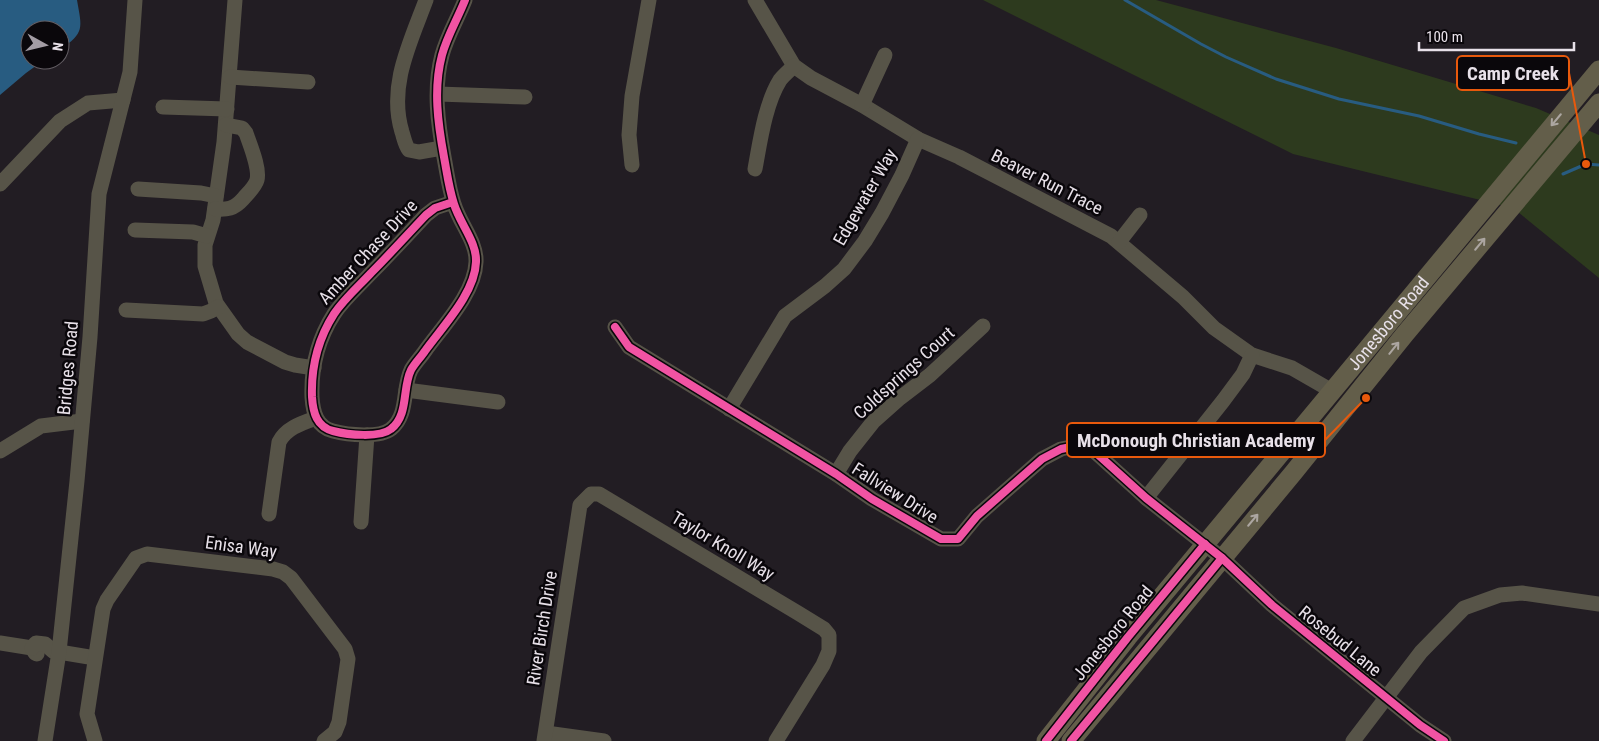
<svg xmlns="http://www.w3.org/2000/svg" width="1599" height="741" font-family="'Roboto Condensed',sans-serif">
<rect width="100%" height="100%" fill="#221d23"/>
<path fill="#2d3a1e" d="M 983,0 L 1156,0 L 1336,48 L 1536,108 L 1599,135 L 1599,278 L 1513,208 L 1293,154 Z"/>
<path fill="#285c81" d="M 0,0 L 77,0 C 82,29 85,32 60,50 L 60,30 L 30,30 L 30,60 L 44,60 L 26,73 L 0,95 Z"/>
<g fill="none" stroke-linecap="round" stroke-linejoin="round">
<g stroke="#285c81" stroke-width="3">
<path d="M 1125,0 L 1201,44 L 1226,57 L 1276,79 L 1339,99 L 1419,116 L 1479,134 L 1516,143"/>
<path d="M 1563,174 L 1586,164 L 1599,165"/>
</g>
<g stroke="#575448" stroke-width="15">
<path d="M 235,0 L 224,142 L 213,220 L 205,245 L 205,266 L 216,303 L 238,334 L 247,342 L 285,362 L 295,365 L 314,368"/>
<path d="M 426,0 C 410,43 388,86 402,132 C 404,138 405,145 409,150 L 419,152 L 442,148"/>
<path d="M 755,0 L 794,66 L 811,78 L 862,105 L 918,139 L 959,157 L 1111,236 L 1183,297 L 1214,328 L 1252,355 L 1292,368 L 1332,391"/>
<path d="M 230,77 L 308,82"/>
<path d="M 438,94 L 525,97"/>
<path d="M 862,105 L 885,55"/>
<path d="M 163,107 L 227,109"/>
<path d="M 632,165 L 629,135 L 632,96 L 649,0"/>
<path d="M 755,169 C 760,142 765,104 780,80 C 784,75 790,70 794,66"/>
<path d="M 0,184 L 60,121 L 88,103 L 123,100"/>
<path d="M 138,189 L 201,193 L 216,196"/>
<path d="M 453,202 L 435,208 L 426,215 C 408,234 390,254 371,273 C 359,286 344,299 334,314 C 318,339 311,368 312,397 C 313,413 317,427 333,431 C 348,435 380,438 391,429 C 409,415 402,388 411,370 C 415,363 421,357 425,351 C 443,326 475,293 476,262 C 477,242 460,224 454,204 C 449,189 447,173 444,157 C 438,124 433,89 442,55 C 447,36 458,18 465,0"/>
<path d="M 215,209 C 227,210 234,209 243,199 C 248,193 255,187 257,180 C 260,168 250,145 246,133 L 242,128 L 226,125"/>
<path d="M 135,230 L 193,232 L 207,236"/>
<path d="M 1119,242 L 1140,215"/>
<path d="M 126,310 L 203,314 L 211,311 L 218,307"/>
<path d="M 615,327 L 629,347 L 836,474 L 872,499 L 941,539 L 958,539 L 977,516 L 1042,459 L 1061,449 L 1076,446 L 1094,451 L 1146,498 L 1222,558 L 1272,605 L 1420,725 L 1444,741"/>
<path d="M 406,390 L 498,402"/>
<path d="M 729,409 L 785,316 L 825,286 L 844,269 L 865,241 L 882,213 L 902,175 L 918,139"/>
<path d="M 0,451 L 41,426 L 82,421"/>
<path d="M 836,474 L 850,451 L 873,422 L 900,398 L 930,375 L 983,326"/>
<path d="M 1146,498 L 1223,401 L 1243,374 L 1252,355"/>
<path d="M 269,514 L 279,442 C 286,428 302,423 316,418"/>
<path d="M 361,522 L 367,435"/>
<path d="M 0,643 L 32,648 L 35,653 L 37,654"/>
<path d="M 32,648 L 36,643 L 45,644 L 53,651 L 95,658"/>
<path d="M 546,733 L 604,741"/>
<path d="M 45,741 L 59,652 L 77,481 L 90,337 L 99,194 L 130,72 L 135,0"/>
<path d="M 95,741 L 87,714 L 103,609 L 107,600 L 136,558 L 147,554 L 273,569 L 283,572 L 291,578 L 345,649 L 348,659 L 339,722 L 335,732 L 324,741"/>
<path d="M 544,741 L 580,505 L 591,494 L 599,494 L 798,613 L 824,629 L 829,635 L 829,651 L 823,665 L 776,741"/>
<path d="M 1353,741 L 1421,652 L 1464,608 L 1500,595 L 1522,593 L 1599,604"/>
</g>
<g stroke="#635e4a" stroke-width="19">
<path id="s1" d="M 1046,741 L 1128,637 L 1599,70"/>
<path d="M 1071,741 L 1294,472 L 1405,334 L 1599,103"/>
</g>
<defs>
<g id="cycleway">
<path d="M 453,202 L 435,208 L 426,215 C 408,234 390,254 371,273 C 359,286 344,299 334,314 C 318,339 311,368 312,397 C 313,413 317,427 333,431 C 348,435 380,438 391,429 C 409,415 402,388 411,370 C 415,363 421,357 425,351 C 443,326 475,293 476,262 C 477,242 460,224 454,204 C 449,189 447,173 444,157 C 438,124 433,89 442,55 C 447,36 458,18 465,0"/>
<path d="M 615,327 L 629,347 L 836,474 L 872,499 L 941,539 L 958,539 L 977,516 L 1042,459 L 1061,449 L 1076,446 L 1094,451 L 1146,498 L 1222,558 L 1272,605 L 1420,725 L 1444,741"/>
<path d="M 1046,741 L 1128,637 L 1205,544"/>
<path d="M 1071,741 L 1222,558"/>
</g>
</defs>
<use href="#cycleway" stroke="#0a070b" stroke-width="11"/>
<use href="#cycleway" stroke="#f153a3" stroke-width="8"/>
</g>
<defs><path id="oneway-shaft" d="M-6 0H5M1.5-3L5.5 0L1.5 3" fill="none" stroke-width="1.6" stroke-linecap="round" stroke-linejoin="round" transform="scale(1.25)"/></defs>
<g stroke="#aca6a1">
<use href="#oneway-shaft" transform="translate(1556 120) rotate(130)"/>
<use href="#oneway-shaft" transform="translate(1480 244) rotate(-50)"/>
<use href="#oneway-shaft" transform="translate(1394 348) rotate(-51)"/>
<use href="#oneway-shaft" transform="translate(1253 520) rotate(-50)"/>
</g>
<g text-anchor="middle" stroke-width="5" stroke-linejoin="round" paint-order="stroke">
<g font-size="18" fill="#e8e1e9" stroke="#0a070b">
<text transform="translate(1047 182) rotate(27)" y="6">Beaver Run Trace</text>
<text transform="translate(865 197) rotate(-60)" y="6">Edgewater Way</text>
<text transform="translate(368 252) rotate(-47)" y="6">Amber Chase Drive</text>
<text dy="6" stroke="none"><textPath href="#s1" startOffset="540">Jonesboro Road</textPath></text>
<text transform="translate(68 368) rotate(-85)" y="6">Bridges Road</text>
<text transform="translate(904 373) rotate(-42)" y="6">Coldsprings Court</text>
<text transform="translate(895 493) rotate(32)" y="6">Fallview Drive</text>
<text transform="translate(723 546) rotate(31)" y="6">Taylor Knoll Way</text>
<text transform="translate(241 547) rotate(8)" y="6">Enisa Way</text>
<text transform="translate(542 628) rotate(-81)" y="6">River Birch Drive</text>
<text transform="translate(1113 633) rotate(-51)" y="6">Jonesboro Road</text>
<text transform="translate(1340 641) rotate(39)" y="6">Rosebud Lane</text>
</g>
</g>
<path fill="none" stroke="#e8590c" stroke-width="2" d="M1586 164L1569 73M1366 398L1325 440"/>
<g fill="#e8590c" stroke="#0a070b" stroke-width="2">
<circle cx="1586" cy="164" r="5"/>
<circle cx="1366" cy="398" r="5"/>
</g>
<g fill="#0a070b" stroke="#e8590c" stroke-width="2">
<rect x="1457" y="56" width="112" height="34" rx="5"/>
<rect x="1067" y="423" width="258" height="34" rx="5"/>
</g>
<g font-size="19" text-anchor="middle" font-weight="bold" fill="#e8e1e9">
<text x="1513" y="80">Camp Creek</text>
<text x="1196" y="447">McDonough Christian Academy</text>
</g>
<g transform="translate(45 45) rotate(98)"><circle r="24" fill="#0a070b" stroke="#635e64"/>
<path d="M0-4L9 19L0 12L-9 19Z" fill="#a39ca4"/>
<text y="-8" font-size="14" font-weight="bold" text-anchor="middle" fill="#e8e1e9">N</text>
</g>
<path d="M1419 42v8h155v-8" fill="none" stroke="#e8e1e9" stroke-width="2.5"/>
<text x="1426" y="42" font-size="15" fill="#e8e1e9" stroke="#0a070b" stroke-width="4" paint-order="stroke">100 m</text>
</svg>
